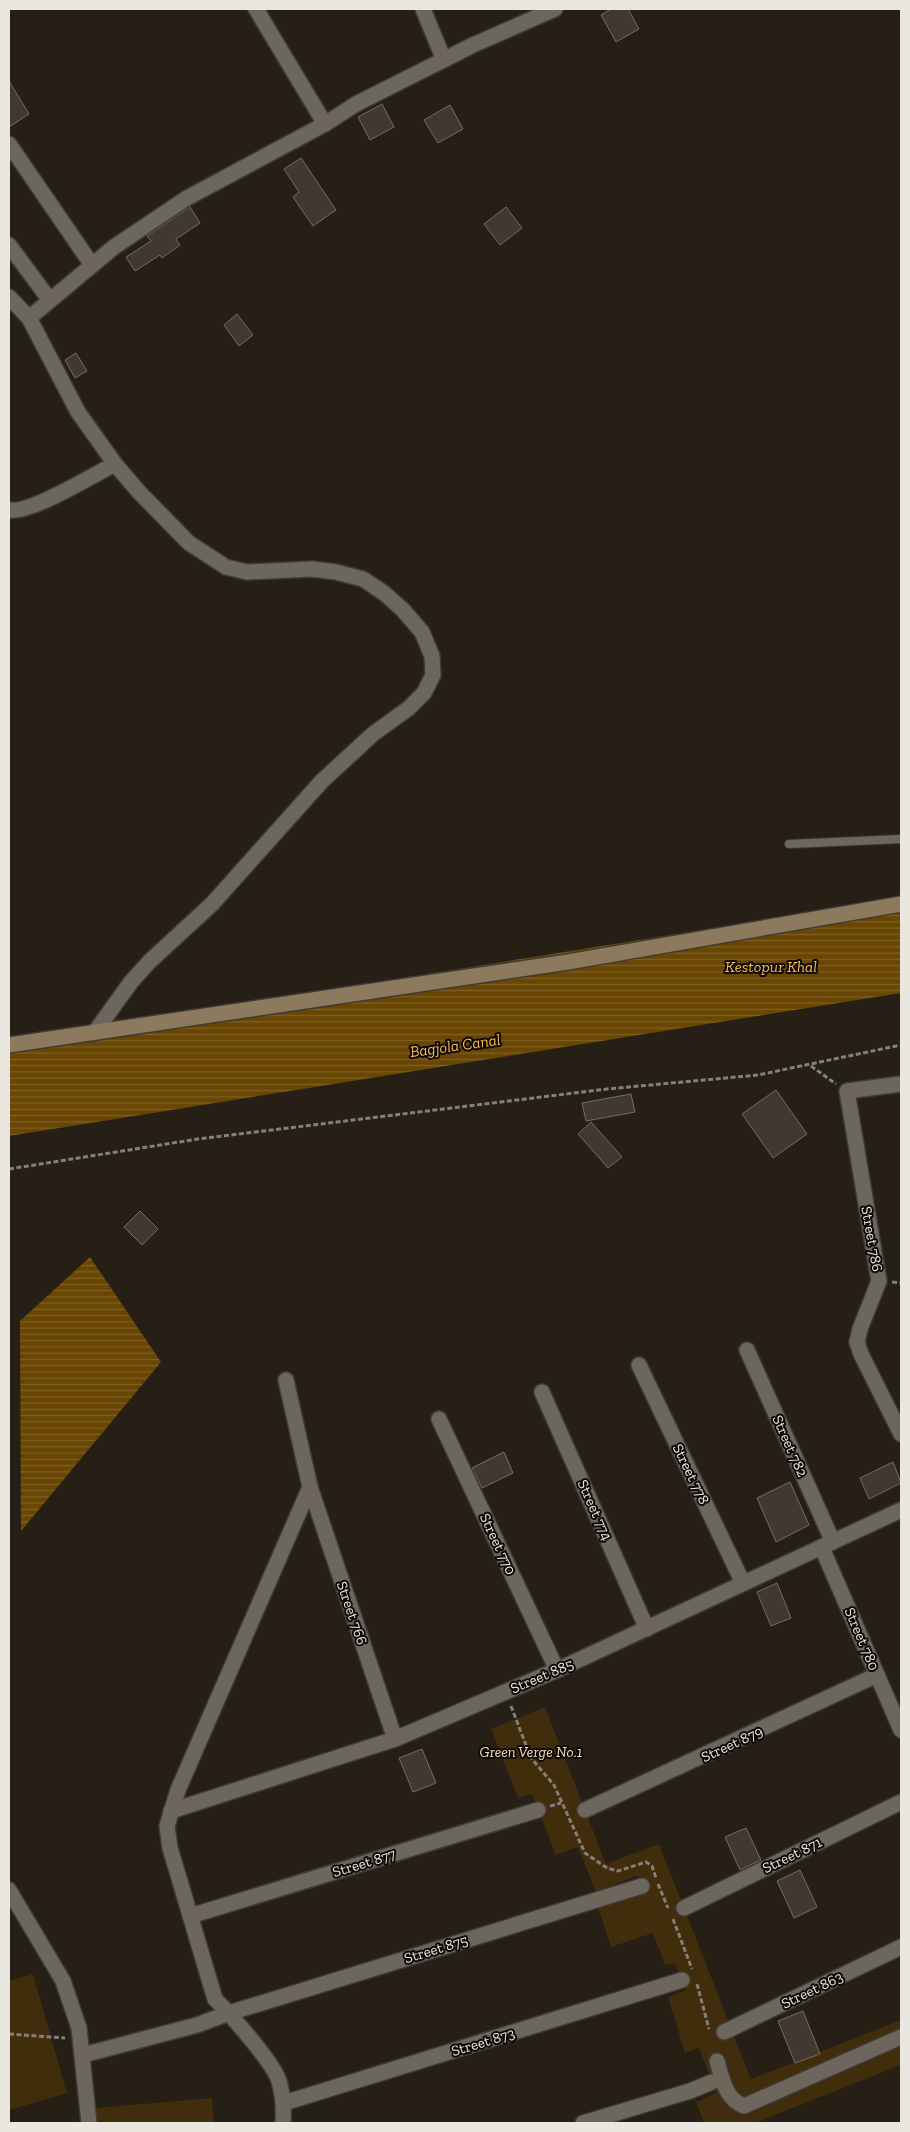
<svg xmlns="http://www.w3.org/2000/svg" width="910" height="2132" font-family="'Zilla Slab',serif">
<defs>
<pattern id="water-rules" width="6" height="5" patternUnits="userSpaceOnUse" patternTransform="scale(1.25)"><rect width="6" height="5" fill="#694601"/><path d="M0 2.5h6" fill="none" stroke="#7f6126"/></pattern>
</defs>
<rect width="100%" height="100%" fill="#251f16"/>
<g fill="#412c0b">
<path d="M 545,1707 L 606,1864 L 659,1844 L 751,2079 L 901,2020 L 901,2065 L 755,2123 L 704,2123 L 696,2102 L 716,2093 L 699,2048 L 685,2053 L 668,1997 L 686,1990 L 675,1963 L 665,1965 L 653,1933 L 611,1947 L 598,1907 L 644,1892 L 638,1875 L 596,1892 L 578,1847 L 556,1855 L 532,1794 L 518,1798 L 491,1729 Z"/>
<path d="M 33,1974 L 67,2093 L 9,2110 L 9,1981 Z"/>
<path d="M 212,2098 L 214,2123 L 97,2123 L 96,2108 Z"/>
</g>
<g fill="url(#water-rules)">
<path d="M 901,898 L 901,993 L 9,1136 L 9,1041 Z"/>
<path d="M 90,1257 L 161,1362 L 21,1531 L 20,1321 Z"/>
</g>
<g fill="#403930" stroke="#746d63">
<path d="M 611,9 L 628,9 L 639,29 L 616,42 L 601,15 Z"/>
<path d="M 9,81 L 29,114 L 9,127 Z"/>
<path d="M 382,104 L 394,127 L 370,140 L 358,117 Z"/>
<path d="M 450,105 L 463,129 L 438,143 L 424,120 Z"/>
<path d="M 301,158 L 336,210 L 313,226 L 293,197 L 299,192 L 284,169 Z"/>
<path d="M 190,207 L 200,223 L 176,239 L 180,245 L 162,258 L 160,255 L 135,271 L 126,257 L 151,241 L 147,236 Z"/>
<path d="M 506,207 L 522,228 L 500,245 L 484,224 Z"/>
<path d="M 237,314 L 253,335 L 239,346 L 224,325 Z"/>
<path d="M 76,353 L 87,371 L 75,378 L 65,360 Z"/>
<path d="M 776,1090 L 807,1134 L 773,1158 L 742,1114 Z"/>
<path d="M 631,1094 L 635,1112 L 586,1121 L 582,1103 Z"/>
<path d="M 591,1122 L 622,1157 L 608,1168 L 578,1134 Z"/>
<path d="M 140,1211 L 158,1229 L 142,1245 L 124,1227 Z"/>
<path d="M 504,1452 L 513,1473 L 482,1488 L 472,1468 Z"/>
<path d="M 893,1462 L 901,1483 L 869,1499 L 860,1478 Z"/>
<path d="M 790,1482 L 809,1525 L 776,1542 L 757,1498 Z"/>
<path d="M 777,1583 L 791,1618 L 771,1626 L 757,1592 Z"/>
<path d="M 422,1749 L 436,1783 L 413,1792 L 399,1758 Z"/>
<path d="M 746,1828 L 761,1860 L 740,1870 L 725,1837 Z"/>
<path d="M 800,1870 L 817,1907 L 794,1918 L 777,1881 Z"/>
<path d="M 803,2011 L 820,2054 L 795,2063 L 778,2021 Z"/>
</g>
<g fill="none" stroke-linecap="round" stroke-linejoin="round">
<defs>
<path id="lane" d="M 789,844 L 901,839"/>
<g id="street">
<path d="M 256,9 L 325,124"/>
<path d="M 423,9 L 444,60"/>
<path d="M 9,144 L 92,265"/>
<path d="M 9,245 L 49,299"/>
<path d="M 9,297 L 29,318 L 78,412 L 115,464 L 139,492 L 189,543 L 226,567 L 247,572 L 312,569 L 336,572 L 363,579 L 384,593 L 403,610 L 422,632 L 432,656 L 433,675 L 424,693 L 409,708 L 373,734 L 322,781 L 212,904 L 150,961 L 131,982 L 95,1032"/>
<path d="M 29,318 L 114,247 L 187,198 L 325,124 L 356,104 L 473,45 L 555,9"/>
<path d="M 9,510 C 30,514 93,475 115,464"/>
<path d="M 901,1084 L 847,1091 L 879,1281 L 860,1329 L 857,1342 L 861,1354 L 901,1434"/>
<path d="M 747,1350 L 833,1542"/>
<path d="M 639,1365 L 743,1583"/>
<path d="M 542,1392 L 647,1629"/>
<path d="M 439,1419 L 557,1670"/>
<path d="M 310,1487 L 395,1739"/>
<path d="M 822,1548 L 901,1730"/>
<path d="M 585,1810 L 877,1675"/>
<path d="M 171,1811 L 395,1739 L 557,1670 L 901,1510"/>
<path d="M 9,1890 L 63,1981 L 79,2028 L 89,2123"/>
<path d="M 684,1908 L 901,1802"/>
<path d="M 190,1916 L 538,1810"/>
<path d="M 724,2032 L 901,1947"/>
<path d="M 83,2055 L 197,2025 L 229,2013 L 642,1886"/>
<path d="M 717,2061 C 722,2078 725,2099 744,2106 L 901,2037"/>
<path d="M 284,2103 L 682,1980"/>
<path d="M 283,2123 C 284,2109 283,2095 279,2081 C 273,2062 230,2014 215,1999 L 170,1848 L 167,1826 L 178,1790 L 310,1487 L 286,1380"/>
<path d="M 583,2123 L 690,2091 L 712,2082"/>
</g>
<path id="secondary" d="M 9,1045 L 568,962 L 901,904"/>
</defs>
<use href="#lane" stroke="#3e3a34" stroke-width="10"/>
<use href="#street" stroke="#3e3a34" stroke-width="18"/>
<use href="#secondary" stroke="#3e3a34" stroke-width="18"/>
<g stroke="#847f78" stroke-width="3" stroke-dasharray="5 2.5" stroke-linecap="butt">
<path d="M 811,1066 L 836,1084"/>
<path d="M 9,1169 L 198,1139 L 607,1089 L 758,1075 L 901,1045"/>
<path d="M 892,1282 L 901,1283"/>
<path d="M 511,1706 L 531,1758 L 554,1785 L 585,1853 L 607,1868 L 618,1871 L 646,1862 L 652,1866 L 656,1878"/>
<path d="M 550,1806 L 561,1803"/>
<path d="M 658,1884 L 668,1908"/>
<path d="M 673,1919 L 692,1969"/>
<path d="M 697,1984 L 709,2029"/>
<path d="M 9,2034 L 65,2038"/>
</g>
<use href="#lane" stroke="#6d665c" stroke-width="8"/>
<use href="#street" stroke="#6d665c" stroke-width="15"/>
<use href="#secondary" stroke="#8c795e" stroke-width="15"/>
</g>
<g text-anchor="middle" stroke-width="4" stroke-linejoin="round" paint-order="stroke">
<g font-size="15" fill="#eae6e0" stroke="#0c0906">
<text transform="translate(872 1239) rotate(80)" y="5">Street 786</text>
<text transform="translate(790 1446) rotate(66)" y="5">Street 782</text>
<text transform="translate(691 1474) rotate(64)" y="5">Street 778</text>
<text transform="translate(595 1510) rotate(66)" y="5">Street 774</text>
<text transform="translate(498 1544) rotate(65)" y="5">Street 770</text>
<text transform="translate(352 1613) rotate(71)" y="5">Street 766</text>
<text transform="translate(862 1639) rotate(67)" y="5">Street 780</text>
<text transform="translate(542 1676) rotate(-23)" y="5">Street 885</text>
<text transform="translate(732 1744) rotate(-25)" y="5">Street 879</text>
<text transform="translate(792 1855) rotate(-26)" y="5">Street 871</text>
<text transform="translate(364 1863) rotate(-17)" y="5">Street 877</text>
<text transform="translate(436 1949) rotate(-17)" y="5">Street 875</text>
<text transform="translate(812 1990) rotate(-26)" y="5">Street 863</text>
<text transform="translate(483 2042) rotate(-17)" y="5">Street 873</text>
</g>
<g font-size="15" font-style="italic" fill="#fadfbb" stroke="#0c0906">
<text x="531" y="1757">Green Verge No.1</text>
</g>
<g font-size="16" font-style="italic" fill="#fdbb53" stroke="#0c0906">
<text x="771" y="972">Kestopur Khal</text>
<text transform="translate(455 1045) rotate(-8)" y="6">Bagjola Canal</text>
</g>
</g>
<rect width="910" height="2132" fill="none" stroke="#eae6e0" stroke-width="20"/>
</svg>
